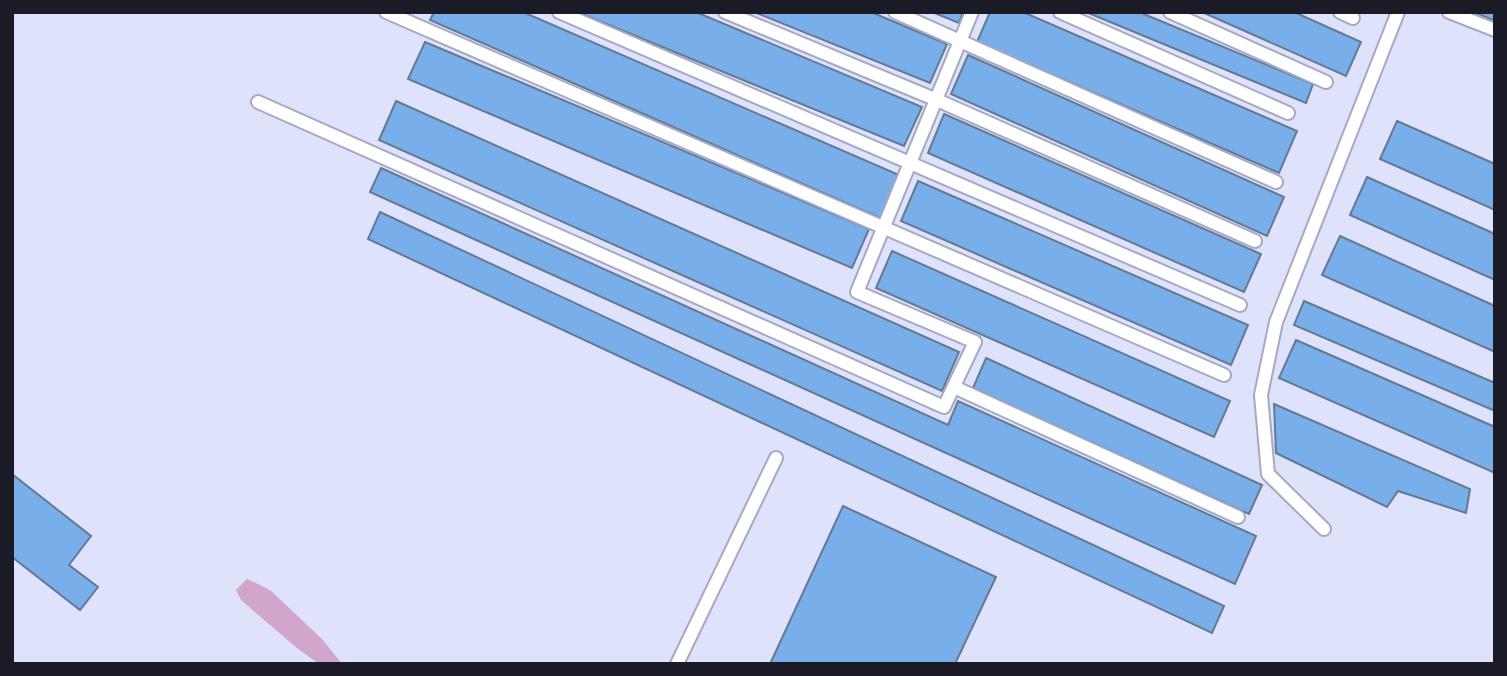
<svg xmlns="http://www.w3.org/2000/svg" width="1507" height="676" font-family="'Sofia Sans Condensed',sans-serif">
<rect width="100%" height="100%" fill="#dee2fb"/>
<path fill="#d2a5cb" d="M 247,579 L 270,590 L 322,639 L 342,664 L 319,664 L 298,649 L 241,600 L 236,590 Z"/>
<g fill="#78afea" stroke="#657990" stroke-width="2">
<path d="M 434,12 L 523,12 L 899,175 L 880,218 L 430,20 Z"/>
<path d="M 577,12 L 696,12 L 922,107 L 904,146 Z"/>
<path d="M 754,12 L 871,12 L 947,44 L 930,83 Z"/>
<path d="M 932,12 L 963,12 L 959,23 Z"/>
<path d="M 990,12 L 1023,12 L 1297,131 L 1279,173 L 977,42 Z"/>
<path d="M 1086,12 L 1139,12 L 1313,84 L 1306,103 Z"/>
<path d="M 1202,12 L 1294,12 L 1361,42 L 1346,76 Z"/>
<path d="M 1474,12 L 1495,12 L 1495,21 Z"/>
<path d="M 425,42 L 869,229 L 852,268 L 408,79 Z"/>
<path d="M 968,55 L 1284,197 L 1267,236 L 951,94 Z"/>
<path d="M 396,101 L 959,352 L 942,391 L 379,140 Z"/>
<path d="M 944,114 L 1261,254 L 1244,292 L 928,153 Z"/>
<path d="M 1397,121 L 1495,164 L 1495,210 L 1380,159 Z"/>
<path d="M 381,168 L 948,425 L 958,401 L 1256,536 L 1235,584 L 370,192 Z"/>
<path d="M 1367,177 L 1495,234 L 1495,280 L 1350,215 Z"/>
<path d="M 918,181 L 1248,325 L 1231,365 L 901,221 Z"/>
<path d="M 380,212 L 1224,606 L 1212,633 L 368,239 Z"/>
<path d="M 1340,236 L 1495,306 L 1495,352 L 1322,275 Z"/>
<path d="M 892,251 L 1230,401 L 1214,437 L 876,288 Z"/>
<path d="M 1304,301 L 1495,383 L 1495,411 L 1294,325 Z"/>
<path d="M 1296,340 L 1495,427 L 1495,473 L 1279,378 Z"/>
<path d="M 986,358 L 1262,485 L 1249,514 L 973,388 Z"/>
<path d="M 1274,404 L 1470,489 L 1466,513 L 1398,491 L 1387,507 L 1276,453 Z"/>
<path d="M 12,474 L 91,536 L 69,565 L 98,587 L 80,610 L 12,557 Z"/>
<path d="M 843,506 L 996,577 L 955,664 L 770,664 Z"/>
</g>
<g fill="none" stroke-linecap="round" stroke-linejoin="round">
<defs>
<g id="service">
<path d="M 386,12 L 1224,375"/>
<path d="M 559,12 L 1240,305"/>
<path d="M 725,12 L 937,100 L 1255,241"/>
<path d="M 895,12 L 1276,182"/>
<path d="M 1060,12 L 1288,113"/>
<path d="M 1170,12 L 1326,82"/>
<path d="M 1340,12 L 1353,18"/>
<path d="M 1449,12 L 1495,30"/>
<path d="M 258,102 L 944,407 L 975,342 L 857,292 L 972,12"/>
<path d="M 954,387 L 1238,517"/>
<path d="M 1324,529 L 1268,474 L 1261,395 L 1276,322 L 1398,12"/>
<path d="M 677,664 L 776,458"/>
</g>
</defs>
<use href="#service" stroke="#a5a9c6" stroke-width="16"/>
<use href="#service" stroke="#fff" stroke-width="12"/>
</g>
<rect width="1507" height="676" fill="none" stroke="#1a1b26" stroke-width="28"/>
</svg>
